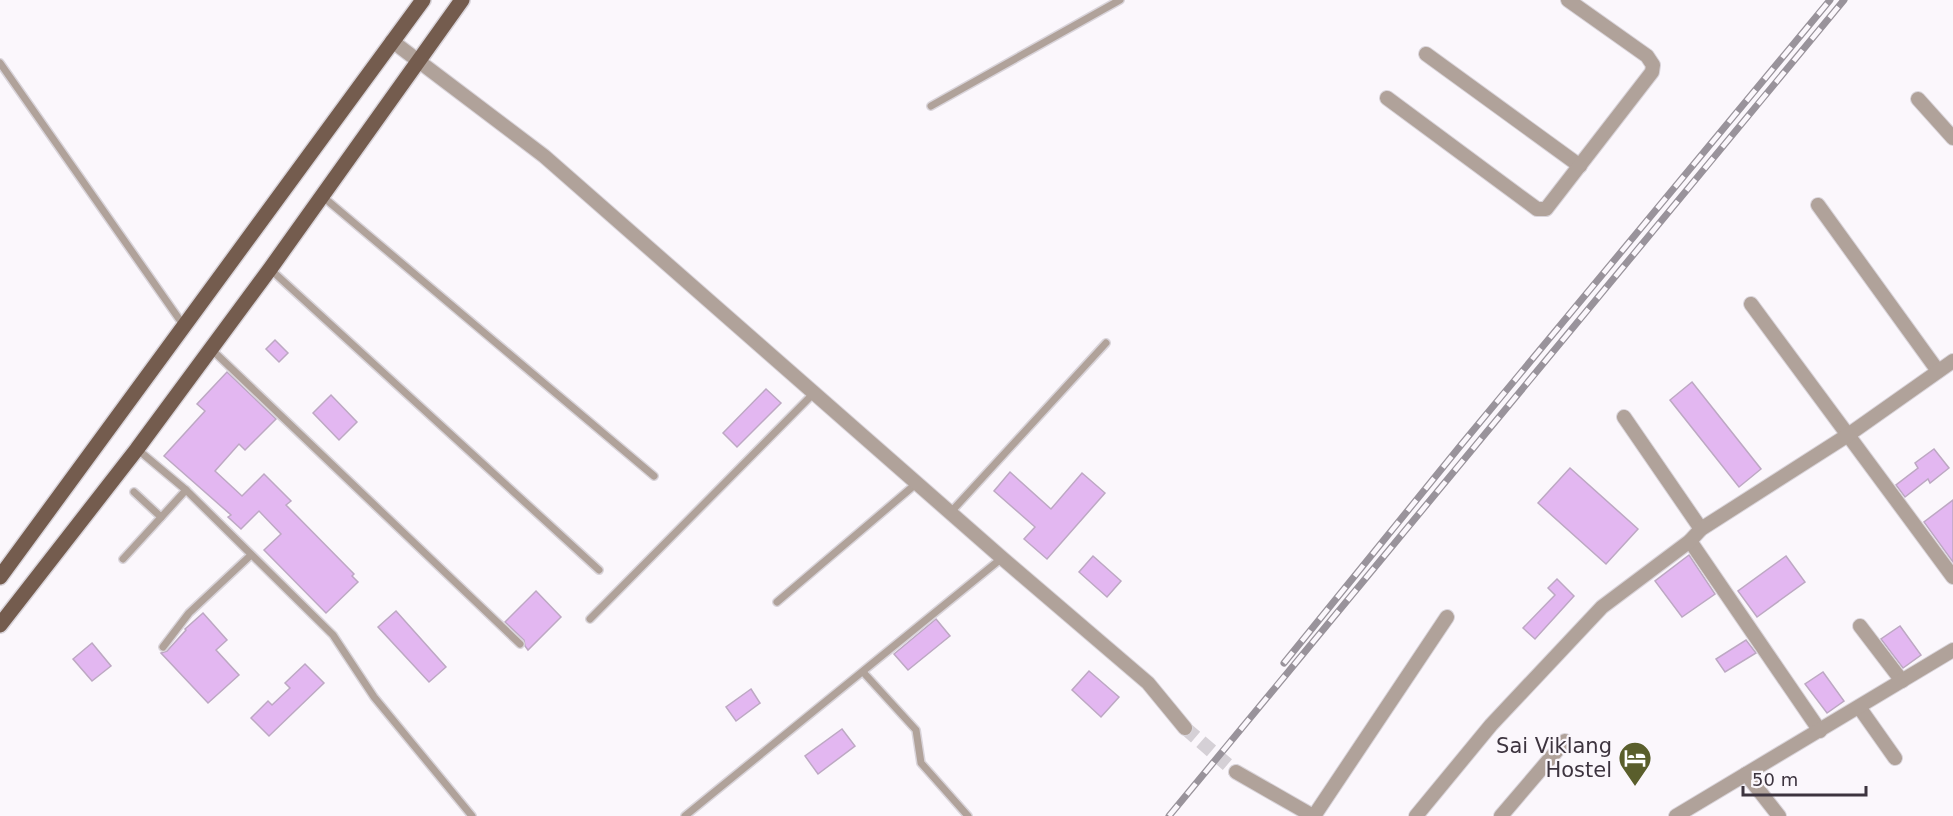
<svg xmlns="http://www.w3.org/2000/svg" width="1953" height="816" font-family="'DejaVu Sans',sans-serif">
<rect width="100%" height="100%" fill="#fbf7fc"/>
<g fill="#e3b7f1" stroke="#bda8c3" stroke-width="1.5">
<path d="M 275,340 L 288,353 L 279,362 L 266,349 Z"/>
<path d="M 227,372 L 276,419 L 245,450 L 239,444 L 215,471 L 242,496 L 264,474 L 291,501 L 286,505 L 354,574 L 352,576 L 358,582 L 326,613 L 264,550 L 281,534 L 259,511 L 241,529 L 228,517 L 231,515 L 164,456 L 205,411 L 197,404 Z"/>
<path d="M 1692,382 L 1761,469 L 1739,487 L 1670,400 Z"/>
<path d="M 766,389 L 781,403 L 737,447 L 723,433 Z"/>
<path d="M 331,395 L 357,422 L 339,440 L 313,413 Z"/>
<path d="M 1934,449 L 1949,468 L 1930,483 L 1928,479 L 1905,497 L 1896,485 L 1918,468 L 1915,463 Z"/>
<path d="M 1570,468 L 1638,529 L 1606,564 L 1538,503 Z"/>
<path d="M 1010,472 L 1051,509 L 1082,473 L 1105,493 L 1047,559 L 1024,539 L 1035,527 L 994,491 Z"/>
<path d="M 1953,500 L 1953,562 L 1924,522 Z"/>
<path d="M 1689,555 L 1715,594 L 1682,617 L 1655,581 Z"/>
<path d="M 1093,556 L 1121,581 L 1107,597 L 1079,572 Z"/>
<path d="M 1786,556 L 1805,582 L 1757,617 L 1738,591 Z"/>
<path d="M 1557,579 L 1574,596 L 1535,639 L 1523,628 L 1555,595 L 1548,588 Z"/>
<path d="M 536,591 L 561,617 L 528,650 L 525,646 L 524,640 L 505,622 Z"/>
<path d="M 396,611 L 446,667 L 429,682 L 378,627 Z"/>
<path d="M 203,613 L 227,640 L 216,650 L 239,675 L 208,703 L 161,653 L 167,651 L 186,630 L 185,629 Z"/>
<path d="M 936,619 L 950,636 L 908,670 L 894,654 Z"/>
<path d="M 1900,626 L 1921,655 L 1903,668 L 1881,639 Z"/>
<path d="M 1746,640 L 1756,653 L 1725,672 L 1716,659 Z"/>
<path d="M 92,643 L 111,666 L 92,681 L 73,659 Z"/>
<path d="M 305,664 L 324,683 L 269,736 L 251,718 L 268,701 L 272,705 L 290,688 L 285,683 Z"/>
<path d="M 1089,671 L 1119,697 L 1101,717 L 1072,690 Z"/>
<path d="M 1823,672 L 1844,701 L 1827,713 L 1805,684 Z"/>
<path d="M 751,689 L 760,703 L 736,721 L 726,707 Z"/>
<path d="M 842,729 L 855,746 L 818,774 L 805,756 Z"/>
</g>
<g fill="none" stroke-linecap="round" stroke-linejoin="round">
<path stroke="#d5d0d6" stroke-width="14" stroke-dasharray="14 7" stroke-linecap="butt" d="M 1185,728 L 1236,772"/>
<defs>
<g id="lane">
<path d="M 0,63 L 184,326"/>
<path d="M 931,106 L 1120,0"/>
<path d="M 322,196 L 654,476"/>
<path d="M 270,269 L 599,570"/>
<path d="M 210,348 L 520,644"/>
<path d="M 137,449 L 186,490 L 333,635 L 374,697 L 472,816"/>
<path d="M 134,492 L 161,517"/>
<path d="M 950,513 L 1106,343"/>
<path d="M 123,559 L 186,490"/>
<path d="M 777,602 L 917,483"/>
<path d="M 590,619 L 814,393"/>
<path d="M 163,647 L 189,613 L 251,555"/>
<path d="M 863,672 L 916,730 L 921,763 L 968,816"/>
<path d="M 685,816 L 1002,558"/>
</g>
<g id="street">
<path d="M 392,41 L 544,156 L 1002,558 L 1148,683 L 1185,728"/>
<path d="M 1426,54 L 1580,166"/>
<path d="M 1387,98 L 1537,209 L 1546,209 L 1652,72 L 1653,65 L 1647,56 L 1568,0"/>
<path d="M 1918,99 L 1953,138"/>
<path d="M 1818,205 L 1938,371"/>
<path d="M 1751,304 L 1953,577"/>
<path d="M 1624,417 L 1701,529"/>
<path d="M 1690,541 L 1820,731"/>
<path d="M 1860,626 L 1902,681"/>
<path d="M 1859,707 L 1895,758"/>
<path d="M 1236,772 L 1313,816"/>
<path d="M 1746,774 L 1779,816"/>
<path d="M 1314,816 L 1447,617"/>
<path d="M 1416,816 L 1491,725 L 1602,607 L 1690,541 L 1701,529 L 1848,435 L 1953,361"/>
<path d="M 1501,816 L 1565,741"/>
<path d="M 1676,816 L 1953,650"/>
</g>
<g id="primary">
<path d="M 0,577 L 423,0"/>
<path d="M 0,625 L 137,449 L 270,269 L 462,0"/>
</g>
</defs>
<use href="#lane" stroke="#d9d4da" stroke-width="10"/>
<use href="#street" stroke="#d9d4da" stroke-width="16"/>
<use href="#primary" stroke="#d9d4da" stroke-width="18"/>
<use href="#lane" stroke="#b0a29a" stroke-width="7"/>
<use href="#street" stroke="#b0a29a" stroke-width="14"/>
<use href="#primary" stroke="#745c4e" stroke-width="15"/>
<defs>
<g id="rail">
<path d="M 1284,663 L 1461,445 L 1830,0"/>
<path d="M 1169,816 L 1844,0"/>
</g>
</defs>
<use href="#rail" stroke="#99939b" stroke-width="7"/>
<use href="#rail" stroke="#fbf7fc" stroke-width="4.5" stroke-dasharray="14" stroke-linecap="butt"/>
</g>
<defs>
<symbol id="hotel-pin" viewBox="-11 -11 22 30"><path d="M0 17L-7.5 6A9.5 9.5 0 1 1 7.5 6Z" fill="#5a5e2c" stroke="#fbf7fc"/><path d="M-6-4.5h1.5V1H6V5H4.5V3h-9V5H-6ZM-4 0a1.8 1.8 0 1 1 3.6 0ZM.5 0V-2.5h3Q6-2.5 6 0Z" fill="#fff"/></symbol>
</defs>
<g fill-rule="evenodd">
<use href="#hotel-pin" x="1616" y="739" width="38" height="52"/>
</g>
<g text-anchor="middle" stroke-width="4.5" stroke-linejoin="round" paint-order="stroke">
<g font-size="21" fill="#3d343f" stroke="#fbf7fc" text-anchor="end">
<text x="1612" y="753">Sai Viklang<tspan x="1612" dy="24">Hostel</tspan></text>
</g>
</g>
<path d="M1743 786v9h123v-9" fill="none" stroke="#3d343f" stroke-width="3"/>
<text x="1752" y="786" font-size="18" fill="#3d343f" stroke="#fbf7fc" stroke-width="4.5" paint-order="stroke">50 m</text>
</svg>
